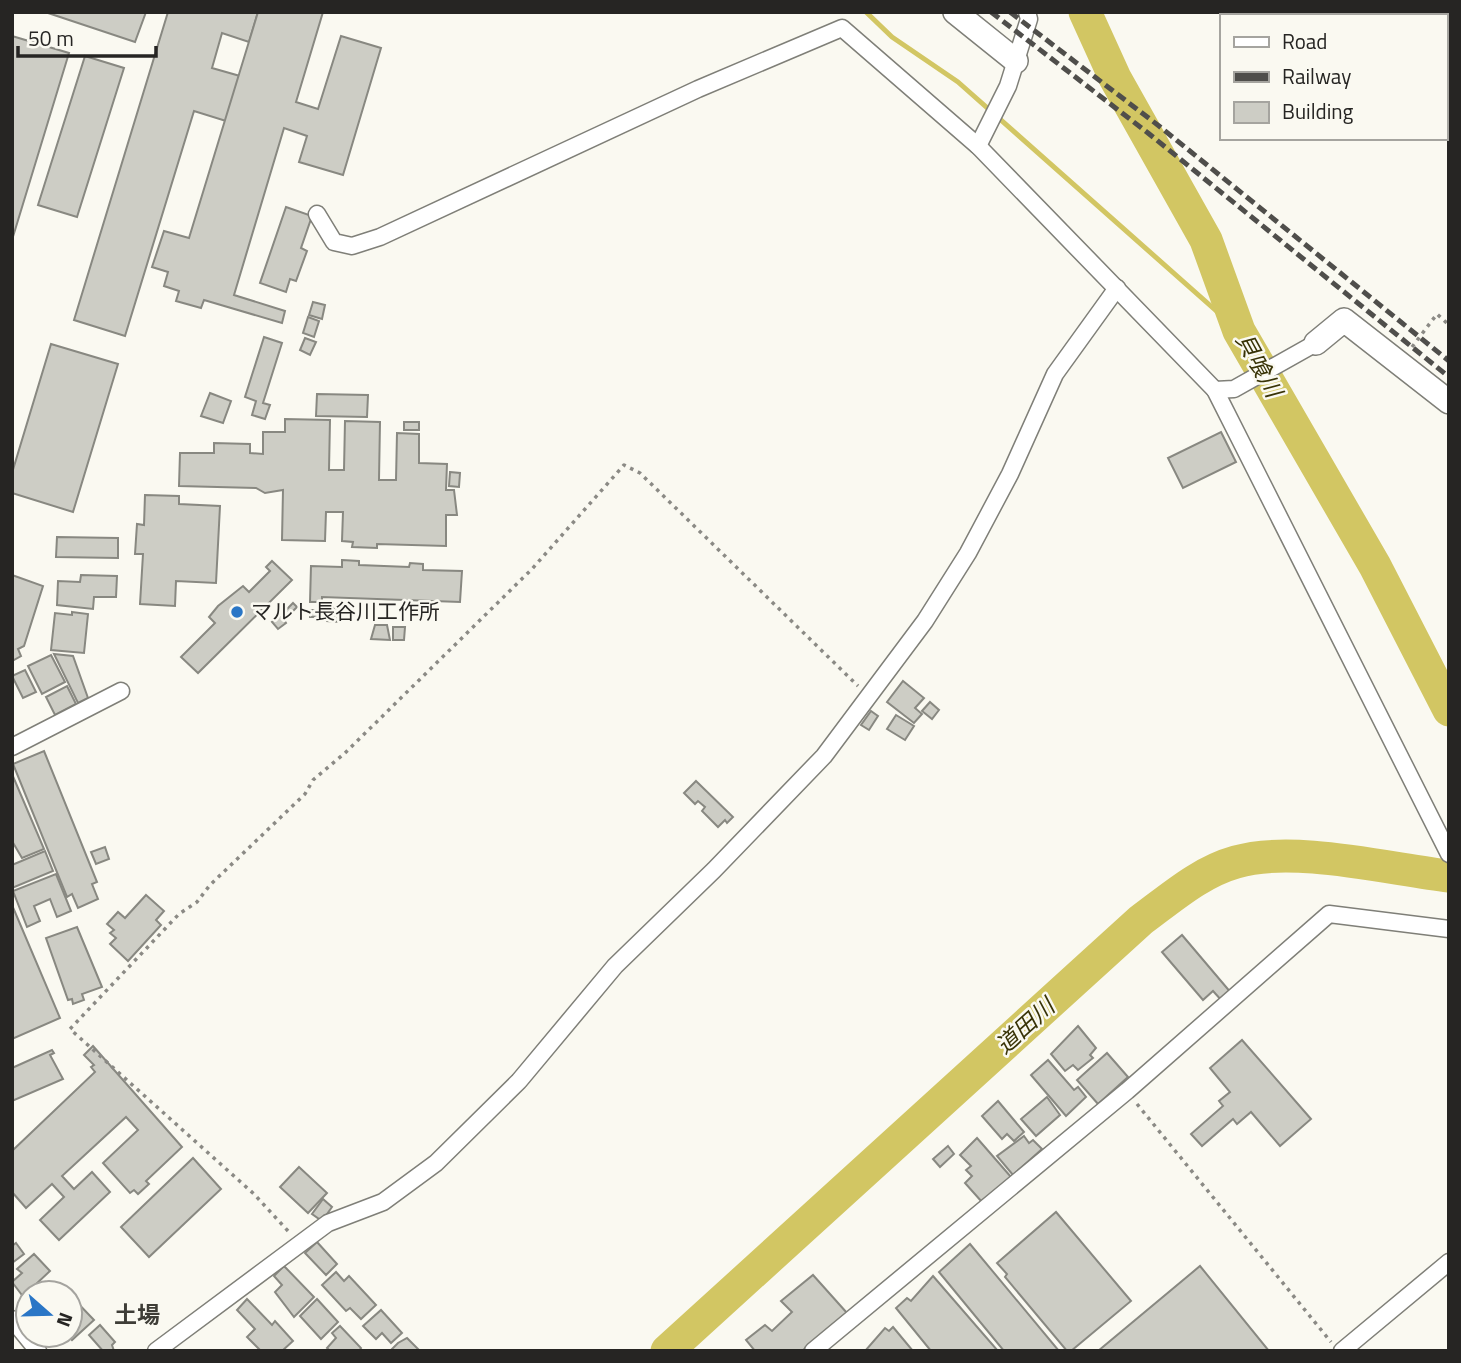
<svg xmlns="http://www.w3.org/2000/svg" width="1461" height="1363" font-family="'Titillium Web','Noto Sans JP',sans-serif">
<rect width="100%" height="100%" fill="#faf9f1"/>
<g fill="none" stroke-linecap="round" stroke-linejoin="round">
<path stroke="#d2c663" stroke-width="5" d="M 866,12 L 892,37 L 958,82 L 1239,331"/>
<g stroke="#d2c663" stroke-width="33">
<path d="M 1085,12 L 1115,78 L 1206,240 L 1239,331 L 1375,566 L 1449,710"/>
<path d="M 667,1351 L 1141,920 C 1171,898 1200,872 1236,862 C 1293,845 1389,869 1449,876"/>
</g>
</g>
<g fill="#cdcdc5" stroke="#888881" stroke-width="2">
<path d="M 45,12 L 146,12 L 135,42 Z"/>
<path d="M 168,12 L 258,12 L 249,42 L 222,33 L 212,68 L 240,76 L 226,121 L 194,111 L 125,336 L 74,320 Z"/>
<path d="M 258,12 L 323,12 L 296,102 L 318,109 L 341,36 L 381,48 L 343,175 L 299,162 L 307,136 L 284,128 L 234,295 L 285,311 L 282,323 L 204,300 L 201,308 L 176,301 L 179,291 L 164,286 L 168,272 L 152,267 L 164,231 L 189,238 Z"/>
<path d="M 12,36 L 69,53 L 12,240 Z"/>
<path d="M 85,56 L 124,68 L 77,217 L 38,205 Z"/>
<path d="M 286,207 L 312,216 L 301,248 L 307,251 L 296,281 L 290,279 L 286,292 L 260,283 Z"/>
<path d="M 313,302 L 325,305 L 322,319 L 309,315 Z"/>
<path d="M 308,317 L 319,321 L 314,337 L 303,333 Z"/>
<path d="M 264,337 L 282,343 L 263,403 L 270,405 L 265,419 L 252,415 L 256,401 L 245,397 Z"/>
<path d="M 305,338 L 316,342 L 310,355 L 300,350 Z"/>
<path d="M 51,344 L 118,364 L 73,512 L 12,493 L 12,473 Z"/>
<path d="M 210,393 L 231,401 L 223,423 L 201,416 Z"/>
<path d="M 317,394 L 368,395 L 367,417 L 316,416 Z"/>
<path d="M 285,419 L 330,420 L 329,470 L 344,470 L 345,421 L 380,422 L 379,480 L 396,480 L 397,433 L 419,434 L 419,463 L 447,464 L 446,490 L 454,490 L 457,515 L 446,515 L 446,546 L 377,544 L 377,548 L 352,547 L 353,542 L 342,541 L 343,512 L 326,512 L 325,541 L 282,540 L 283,490 L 265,493 L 256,488 L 179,486 L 180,453 L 214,453 L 214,443 L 250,444 L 250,453 L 263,454 L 263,432 L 285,432 Z"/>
<rect x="404" y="422" width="15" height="8"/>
<path d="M 1221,432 L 1236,462 L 1183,488 L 1168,458 Z"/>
<path d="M 450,472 L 460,473 L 459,487 L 449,486 Z"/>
<path d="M 145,495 L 179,496 L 179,504 L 220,506 L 216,583 L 176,581 L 175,606 L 140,604 L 143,554 L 135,554 L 137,524 L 144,525 Z"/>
<path d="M 57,537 L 118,538 L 118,558 L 56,557 Z"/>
<path d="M 342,560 L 359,561 L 359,565 L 409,567 L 410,563 L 423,564 L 423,570 L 462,571 L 460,602 L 322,597 L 322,602 L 310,602 L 311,566 L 342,567 Z"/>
<path d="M 272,561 L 292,580 L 198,673 L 181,657 L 215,623 L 209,617 L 218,606 L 243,586 L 249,592 L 270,571 L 266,567 Z"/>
<path d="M 12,575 L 43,586 L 24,646 L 18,649 L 21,656 L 12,661 Z"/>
<path d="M 81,575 L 117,576 L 116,597 L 94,597 L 93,609 L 57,605 L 58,581 L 80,582 Z"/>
<path d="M 293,603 L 297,607 L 289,615 L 285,611 Z"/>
<path d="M 327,607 L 340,608 L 339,622 L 327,621 Z"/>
<rect x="310" y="610" width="11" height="7"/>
<path d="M 72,612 L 88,614 L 84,653 L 51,650 L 55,613 L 72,615 Z"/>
<path d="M 281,615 L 286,623 L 278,629 L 272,622 Z"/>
<path d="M 375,625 L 387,625 L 390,640 L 371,639 Z"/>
<path d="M 393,627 L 405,627 L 404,640 L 393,640 Z"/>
<path d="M 54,654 L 73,656 L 88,698 L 78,703 Z"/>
<path d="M 51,655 L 65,682 L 42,694 L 28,666 Z"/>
<path d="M 25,670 L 36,692 L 23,698 L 12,676 Z"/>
<path d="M 903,681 L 924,698 L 915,708 L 922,714 L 914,723 L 887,702 Z"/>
<path d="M 67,686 L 76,704 L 55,715 L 46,697 Z"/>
<path d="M 930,702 L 939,710 L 932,719 L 922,711 Z"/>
<path d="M 871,711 L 878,716 L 869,730 L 861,725 Z"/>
<path d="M 896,715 L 914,726 L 905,740 L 887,729 Z"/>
<path d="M 44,751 L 97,882 L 92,884 L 98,899 L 78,908 L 72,894 L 67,897 L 13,764 Z"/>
<path d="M 12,774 L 44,849 L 22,858 L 12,841 Z"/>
<path d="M 696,781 L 733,817 L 727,823 L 725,820 L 718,827 L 702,811 L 705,807 L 698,801 L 695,804 L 684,793 Z"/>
<path d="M 105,847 L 109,859 L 96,864 L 91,852 Z"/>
<path d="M 45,851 L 53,871 L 12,888 L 12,865 Z"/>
<path d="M 56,874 L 71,911 L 57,917 L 50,899 L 34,906 L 40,921 L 27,927 L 13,891 Z"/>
<path d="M 146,895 L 164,911 L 156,920 L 161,925 L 128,961 L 110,944 L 116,938 L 110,933 L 114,930 L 107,924 L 118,912 L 125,918 Z"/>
<path d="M 12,905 L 60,1018 L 12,1039 Z"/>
<path d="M 77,927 L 102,987 L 82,994 L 84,1000 L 73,1004 L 72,999 L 68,1000 L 46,938 Z"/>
<path d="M 1182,935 L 1232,994 L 1223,1002 L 1213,991 L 1203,1000 L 1162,952 Z"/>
<path d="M 1078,1026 L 1096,1048 L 1090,1055 L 1093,1058 L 1078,1070 L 1073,1065 L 1065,1071 L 1051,1054 Z"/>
<path d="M 1242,1040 L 1311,1119 L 1280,1146 L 1251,1112 L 1237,1124 L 1233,1119 L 1202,1146 L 1191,1134 L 1223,1106 L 1219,1101 L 1230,1092 L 1210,1068 Z"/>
<path d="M 93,1046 L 182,1147 L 146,1181 L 149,1184 L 138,1194 L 134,1190 L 130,1193 L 103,1163 L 138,1130 L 126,1117 L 62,1176 L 74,1189 L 92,1172 L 110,1192 L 59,1240 L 40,1220 L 64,1197 L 52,1184 L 26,1208 L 12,1192 L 12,1151 L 95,1072 L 91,1067 L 94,1065 L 84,1055 Z"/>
<path d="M 52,1050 L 54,1053 L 50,1055 L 63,1079 L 12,1101 L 12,1068 Z"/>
<path d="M 1107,1053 L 1128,1077 L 1098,1104 L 1077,1080 Z"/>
<path d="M 1048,1060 L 1074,1090 L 1078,1087 L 1086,1097 L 1066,1116 L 1031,1075 Z"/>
<path d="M 1047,1097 L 1060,1115 L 1036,1136 L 1021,1119 Z"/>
<path d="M 998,1101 L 1024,1132 L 1014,1141 L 1007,1134 L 1002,1139 L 982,1116 Z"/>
<path d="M 1024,1136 L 1029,1143 L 1033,1140 L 1042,1149 L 1013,1175 L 997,1156 Z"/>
<path d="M 977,1138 L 1011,1177 L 982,1202 L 965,1183 L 972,1176 L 966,1170 L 971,1166 L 960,1155 Z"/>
<path d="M 948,1146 L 954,1154 L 940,1167 L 933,1159 Z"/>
<path d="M 193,1158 L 221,1189 L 149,1257 L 121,1227 Z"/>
<path d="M 299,1167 L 327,1193 L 308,1213 L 280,1187 Z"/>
<path d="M 323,1199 L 332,1207 L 322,1221 L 312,1214 Z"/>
<path d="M 1056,1212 L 1131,1301 L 1071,1351 L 1067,1351 L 1005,1277 L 1007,1274 L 997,1263 Z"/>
<path d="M 317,1242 L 337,1264 L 326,1275 L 305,1253 Z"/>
<path d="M 16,1243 L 24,1254 L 12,1263 L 12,1246 Z"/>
<path d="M 970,1244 L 1059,1351 L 1004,1351 L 939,1272 Z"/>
<path d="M 34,1254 L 50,1271 L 35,1285 L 38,1288 L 45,1282 L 55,1293 L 28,1293 L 28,1303 L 12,1282 L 22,1273 L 17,1269 Z"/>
<path d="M 284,1266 L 314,1297 L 294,1317 L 275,1292 L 282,1285 L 274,1276 Z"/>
<path d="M 1200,1266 L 1269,1351 L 1098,1351 Z"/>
<path d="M 336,1272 L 344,1281 L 349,1276 L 376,1305 L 361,1319 L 350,1308 L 346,1311 L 322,1285 Z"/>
<path d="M 813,1275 L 847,1313 L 802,1351 L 755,1351 L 746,1340 L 765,1325 L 772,1331 L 792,1312 L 781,1301 Z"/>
<path d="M 933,1276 L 998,1351 L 931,1351 L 896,1308 L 907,1298 L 911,1301 Z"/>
<path d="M 70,1295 L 94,1320 L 72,1340 L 67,1335 L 70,1335 Z"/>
<path d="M 247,1299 L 272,1325 L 275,1321 L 293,1341 L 282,1351 L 261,1351 L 247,1337 L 255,1329 L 237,1310 Z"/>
<path d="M 317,1299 L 338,1322 L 321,1339 L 300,1316 Z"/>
<path d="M 381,1310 L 402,1333 L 391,1343 L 382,1333 L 376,1339 L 363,1326 Z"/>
<path d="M 100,1325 L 115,1342 L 112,1345 L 114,1351 L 103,1351 L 89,1335 Z"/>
<path d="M 340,1326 L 361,1348 L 359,1351 L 330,1351 L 327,1348 L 336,1338 L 332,1333 Z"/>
<path d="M 893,1327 L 913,1351 L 865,1351 L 885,1328 L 889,1331 Z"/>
<path d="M 407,1338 L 420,1351 L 390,1351 L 398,1343 Z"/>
</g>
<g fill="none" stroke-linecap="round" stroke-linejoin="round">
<defs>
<g id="street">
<path d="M 978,146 L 1008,86 L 1029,19 L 1027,12"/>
<path d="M 317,214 L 334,242 L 352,246 L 380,237 L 698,89 L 842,28 L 978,146 L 1215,390 L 1449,854"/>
<path d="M 1215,390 L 1234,389 L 1316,343"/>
<path d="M 12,747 L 121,691"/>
<path d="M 12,1319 L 38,1351"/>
<path d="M 156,1351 L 328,1223 L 383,1202 L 436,1163 L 519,1081 L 615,966 L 714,870 L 824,756 L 925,621 L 968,553 L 1010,474 L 1055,374 L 1117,288"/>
<path d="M 813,1351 L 1127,1091 L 1329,914 L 1449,929"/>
<path d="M 1342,1351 L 1449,1262"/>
</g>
<g id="secondary">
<path d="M 955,12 L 1016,61"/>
<path d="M 1316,343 L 1344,320 L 1449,402"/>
</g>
</defs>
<use href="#street" stroke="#7f7f78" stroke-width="19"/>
<use href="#secondary" stroke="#7f7f78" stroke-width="26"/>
<g stroke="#8b8a85" stroke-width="3.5" stroke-dasharray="3.5 5" stroke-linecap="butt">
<path d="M 1412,347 L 1437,314 L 1449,325"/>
<path d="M 1137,1104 L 1331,1342"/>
<path d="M 288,1231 L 254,1194 L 70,1029 L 179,914 L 197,902 L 210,885 L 305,794 L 313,780 L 345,753 L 532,569 L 624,465 L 640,473 L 858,686"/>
</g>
<use href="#street" stroke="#fff" stroke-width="16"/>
<use href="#secondary" stroke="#fff" stroke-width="23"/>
<g stroke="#4f4e4b" stroke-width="5" stroke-dasharray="10 5" stroke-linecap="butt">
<path d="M 991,12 L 1148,133 L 1449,377"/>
<path d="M 1010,12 L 1159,126 L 1449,361"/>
</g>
</g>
<circle fill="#2a76c6" stroke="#faf9f1" stroke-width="2.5" cx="237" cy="612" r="7"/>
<g text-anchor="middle" stroke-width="5" stroke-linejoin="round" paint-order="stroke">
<g font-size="21" fill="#262523" stroke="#faf9f1" text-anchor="start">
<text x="251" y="619">マルト長谷川工作所</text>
</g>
<g font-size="23" font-style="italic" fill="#383306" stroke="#faf9f1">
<text transform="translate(1259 365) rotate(61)" y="8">貝喰川</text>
<text transform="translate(1025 1026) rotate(-42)" y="8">道田川</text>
</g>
<g font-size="23" font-weight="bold" fill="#3e3d37" stroke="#faf9f1">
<text x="137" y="1323">土場</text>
</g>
</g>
<rect width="1461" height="1363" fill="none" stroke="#262523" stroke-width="28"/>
<rect x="1220" y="14" width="228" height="126" fill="#faf9f1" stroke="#a5a49f" stroke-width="2"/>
<rect x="1234" y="37" width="35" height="10" fill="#ffffff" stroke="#a5a49f" stroke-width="2"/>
<text x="1282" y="49" font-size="21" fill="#262523">Road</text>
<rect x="1234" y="72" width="35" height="10" fill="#4f4e4b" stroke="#a5a49f" stroke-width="2"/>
<text x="1282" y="84" font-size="21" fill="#262523">Railway</text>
<rect x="1234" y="102" width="35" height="21" fill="#cdcdc5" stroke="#a5a49f" stroke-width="2"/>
<text x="1282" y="119" font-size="21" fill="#262523">Building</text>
<g transform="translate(49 1314) rotate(110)"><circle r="33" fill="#faf9f1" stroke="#a5a49f" stroke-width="2"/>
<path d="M0-5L12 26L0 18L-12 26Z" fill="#2a76c6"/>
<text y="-10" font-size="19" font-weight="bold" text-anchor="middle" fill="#262523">N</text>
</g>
<path d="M18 46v10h138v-10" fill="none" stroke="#262523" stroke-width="3.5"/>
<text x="28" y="46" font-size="21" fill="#262523" stroke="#faf9f1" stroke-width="5" paint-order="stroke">50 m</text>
</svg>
